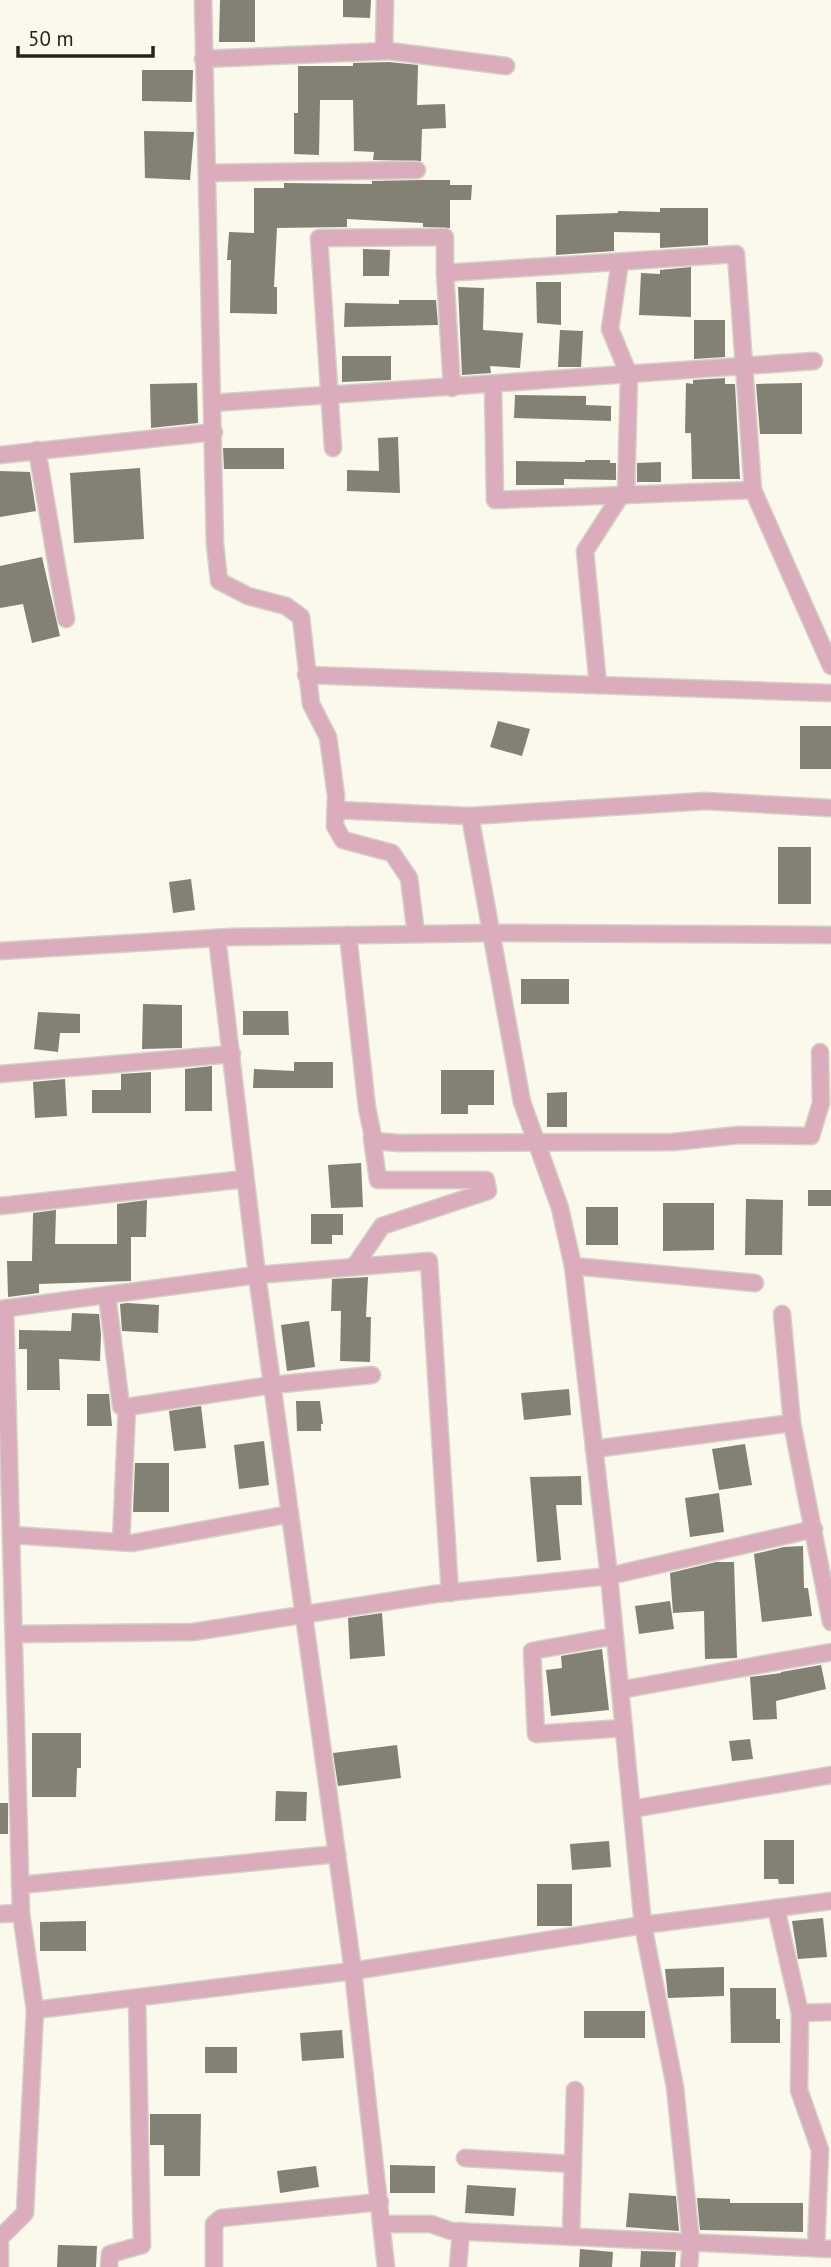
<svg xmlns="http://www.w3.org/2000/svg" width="831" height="2267" font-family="'PT Sans',sans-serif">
<rect width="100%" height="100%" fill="#fbf9eb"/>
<g fill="#838074">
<path d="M 220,0 L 255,0 L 255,42 L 219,42 Z"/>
<path d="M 343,0 L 371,0 L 370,18 L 343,17 Z"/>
<path d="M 389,62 L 418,65 L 417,105 L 445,104 L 446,128 L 422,129 L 421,161 L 373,160 L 374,152 L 354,151 L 353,100 L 320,100 L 319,155 L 294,154 L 294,113 L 298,113 L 298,66 L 353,66 L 353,63 Z"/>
<path d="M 142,70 L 193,70 L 192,102 L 142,101 Z"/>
<path d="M 144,131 L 194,132 L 190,180 L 145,178 Z"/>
<path d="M 421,180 L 450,180 L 450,185 L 472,185 L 471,200 L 450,200 L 450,228 L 423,227 L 423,223 L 347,219 L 347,227 L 277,228 L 274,287 L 277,287 L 277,314 L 230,313 L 231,260 L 227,260 L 229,232 L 254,233 L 254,188 L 284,188 L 284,183 L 372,184 L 372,181 Z"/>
<path d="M 660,208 L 708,208 L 708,245 L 660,248 L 660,233 L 614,232 L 614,251 L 556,255 L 556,215 L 618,213 L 618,211 L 660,212 Z"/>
<path d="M 363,249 L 390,250 L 389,276 L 363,276 Z"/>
<path d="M 691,267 L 691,317 L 639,315 L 641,273 L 660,274 L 660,270 Z"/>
<path d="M 536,282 L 561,282 L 561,325 L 537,323 Z"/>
<path d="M 458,287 L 484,288 L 483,330 L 523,333 L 520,368 L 490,366 L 491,373 L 462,375 Z"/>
<path d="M 399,300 L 436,300 L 438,325 L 344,327 L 345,303 L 399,304 Z"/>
<path d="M 694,320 L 725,320 L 725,357 L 694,359 Z"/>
<path d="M 560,330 L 583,331 L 581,367 L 558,367 Z"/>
<path d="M 342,356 L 391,356 L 391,380 L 342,382 Z"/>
<path d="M 725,378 L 725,384 L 735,384 L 740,479 L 692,479 L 691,433 L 685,433 L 686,383 L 693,384 L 693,380 Z"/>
<path d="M 197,383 L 198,423 L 151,428 L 150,384 Z"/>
<path d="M 802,383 L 802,434 L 760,434 L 756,384 Z"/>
<path d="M 515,395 L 586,396 L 586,405 L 611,406 L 611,421 L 514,418 Z"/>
<path d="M 398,437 L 400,493 L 347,491 L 347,470 L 379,471 L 378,438 Z"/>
<path d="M 223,448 L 284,448 L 284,469 L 224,469 Z"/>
<path d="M 585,460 L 610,460 L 610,463 L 616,463 L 616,480 L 564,479 L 564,485 L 516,485 L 516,461 L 585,462 Z"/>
<path d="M 661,462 L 661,482 L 637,482 L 637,463 Z"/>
<path d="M 140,468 L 144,539 L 74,543 L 70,473 Z"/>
<path d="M 0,471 L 30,472 L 36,511 L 0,517 Z"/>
<path d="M 42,557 L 60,636 L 32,643 L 23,604 L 0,608 L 0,566 Z"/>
<path d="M 498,721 L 530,729 L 522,756 L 490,747 Z"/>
<rect x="800" y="726" width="31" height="43"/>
<rect x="778" y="847" width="33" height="57"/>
<path d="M 191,879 L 195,910 L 173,913 L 169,882 Z"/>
<rect x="521" y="979" width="48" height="25"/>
<path d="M 143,1004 L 182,1005 L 182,1048 L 142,1049 Z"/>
<path d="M 243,1011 L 288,1011 L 289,1035 L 243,1035 Z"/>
<path d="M 38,1012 L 80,1014 L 80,1033 L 60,1033 L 58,1052 L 34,1049 Z"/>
<path d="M 294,1062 L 333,1062 L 333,1088 L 253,1088 L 254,1069 L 294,1071 Z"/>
<path d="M 212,1066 L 212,1111 L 185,1111 L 185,1069 Z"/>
<path d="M 441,1070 L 494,1070 L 494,1105 L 468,1105 L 468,1114 L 441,1114 Z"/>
<path d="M 151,1072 L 151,1113 L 92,1113 L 92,1090 L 121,1090 L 121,1074 Z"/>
<path d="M 65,1079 L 67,1116 L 35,1118 L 33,1082 Z"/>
<path d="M 567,1092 L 567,1127 L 547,1127 L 547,1093 Z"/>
<path d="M 361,1163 L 363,1207 L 331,1208 L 328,1165 Z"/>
<rect x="808" y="1190" width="23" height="16"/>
<path d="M 746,1199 L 783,1200 L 782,1255 L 745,1255 Z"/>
<path d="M 147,1200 L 146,1237 L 131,1237 L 131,1281 L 39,1284 L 39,1293 L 8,1297 L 7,1261 L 32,1261 L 33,1213 L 56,1210 L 55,1244 L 117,1244 L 117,1204 Z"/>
<path d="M 663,1203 L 714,1203 L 714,1250 L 663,1251 Z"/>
<rect x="586" y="1207" width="32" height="38"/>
<path d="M 311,1214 L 343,1214 L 343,1235 L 332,1235 L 332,1244 L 311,1244 Z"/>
<path d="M 368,1277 L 366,1317 L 371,1317 L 370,1362 L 340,1361 L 341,1311 L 331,1311 L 332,1279 Z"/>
<path d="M 127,1303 L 159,1305 L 158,1333 L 122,1331 L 120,1304 Z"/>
<path d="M 72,1313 L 99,1314 L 101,1334 L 100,1361 L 59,1359 L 60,1390 L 27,1390 L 27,1349 L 19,1349 L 19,1330 L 71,1331 Z"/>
<path d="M 309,1321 L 315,1367 L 287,1371 L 281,1325 Z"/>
<path d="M 569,1389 L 571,1415 L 524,1420 L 521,1393 Z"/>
<path d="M 87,1394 L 109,1394 L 112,1426 L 87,1426 Z"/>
<path d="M 296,1401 L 320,1401 L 323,1424 L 321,1424 L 321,1431 L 297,1431 Z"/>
<path d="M 201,1406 L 206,1448 L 174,1451 L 169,1411 Z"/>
<path d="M 264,1441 L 269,1485 L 239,1489 L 234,1445 Z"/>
<path d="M 745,1444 L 752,1485 L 719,1490 L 712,1449 Z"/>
<path d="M 135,1463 L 169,1463 L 169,1512 L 133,1512 Z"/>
<path d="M 581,1476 L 582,1505 L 556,1505 L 561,1560 L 537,1562 L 530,1477 Z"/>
<path d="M 719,1493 L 724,1532 L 690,1537 L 685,1498 Z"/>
<path d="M 803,1546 L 804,1588 L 808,1588 L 812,1616 L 762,1622 L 754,1554 L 784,1547 Z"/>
<path d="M 716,1562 L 734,1562 L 737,1658 L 705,1659 L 704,1611 L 673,1613 L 670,1573 Z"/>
<path d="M 670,1601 L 674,1629 L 639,1634 L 635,1606 Z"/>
<path d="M 382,1613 L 385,1656 L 350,1659 L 348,1618 Z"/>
<path d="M 602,1649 L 609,1710 L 551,1716 L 546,1670 L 562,1668 L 561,1656 Z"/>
<path d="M 821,1665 L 826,1689 L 776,1701 L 777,1719 L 753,1720 L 750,1677 L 781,1673 L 781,1672 Z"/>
<path d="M 32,1733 L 81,1733 L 81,1768 L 77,1768 L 76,1797 L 32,1797 Z"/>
<path d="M 750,1739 L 753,1759 L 732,1761 L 729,1741 Z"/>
<path d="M 397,1745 L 401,1778 L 338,1786 L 333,1753 Z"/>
<path d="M 276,1791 L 307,1792 L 306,1821 L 275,1821 Z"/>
<rect x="0" y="1803" width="8" height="31"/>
<path d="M 764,1840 L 794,1840 L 794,1884 L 779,1884 L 778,1879 L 764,1879 Z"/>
<path d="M 609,1841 L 611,1867 L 572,1870 L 570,1844 Z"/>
<rect x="537" y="1884" width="35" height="42"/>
<path d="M 823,1918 L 827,1957 L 798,1959 L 792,1921 Z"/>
<path d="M 86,1921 L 86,1951 L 40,1951 L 40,1922 Z"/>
<path d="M 724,1967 L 724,1996 L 668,1998 L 665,1969 Z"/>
<path d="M 730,1988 L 776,1988 L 776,2019 L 780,2019 L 780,2043 L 731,2043 Z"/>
<rect x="584" y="2011" width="61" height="27"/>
<path d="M 342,2030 L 344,2058 L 302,2061 L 300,2033 Z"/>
<rect x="205" y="2047" width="32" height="26"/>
<path d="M 150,2114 L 201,2114 L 200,2176 L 164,2176 L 164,2145 L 150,2145 Z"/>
<path d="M 390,2165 L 435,2166 L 435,2193 L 390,2193 Z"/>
<path d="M 316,2166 L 319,2187 L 280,2193 L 277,2171 Z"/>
<path d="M 467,2185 L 516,2188 L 514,2216 L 465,2213 Z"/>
<path d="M 629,2193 L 676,2196 L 679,2231 L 626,2227 Z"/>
<path d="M 697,2198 L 730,2199 L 730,2203 L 803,2203 L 803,2232 L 700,2230 Z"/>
<path d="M 58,2245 L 97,2246 L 96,2267 L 57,2267 Z"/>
<path d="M 580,2249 L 613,2252 L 612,2267 L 579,2267 Z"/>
<path d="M 641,2251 L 676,2252 L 675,2267 L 640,2267 Z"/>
</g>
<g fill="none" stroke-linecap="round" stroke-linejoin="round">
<defs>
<g id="minor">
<path d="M 203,0 L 215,544 L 219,581 L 248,596 L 286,606 L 301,617 L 311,704 L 328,737 L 336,796 L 335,826 L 343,840 L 392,853 L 409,878 L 416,934"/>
<path d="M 384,51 L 385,0"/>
<path d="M 203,59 L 389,51 L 506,66"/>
<path d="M 208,173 L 417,170"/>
<path d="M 620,262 L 610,329 L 629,375 L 626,495"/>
<path d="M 445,273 L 452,388"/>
<path d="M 213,403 L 814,361"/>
<path d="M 333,448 L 319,238 L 445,237 L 445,273 L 736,254 L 753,490 L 495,500 L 493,385"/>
<path d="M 37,450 L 66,619"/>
<path d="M 0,455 L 214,432"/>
<path d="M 753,490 L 831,666"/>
<path d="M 306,675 L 831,693"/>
<path d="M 598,685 L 585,551 L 621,495"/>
<path d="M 336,810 L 470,816 L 705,801 L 831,808"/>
<path d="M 470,816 L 522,1102 L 560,1208 L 573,1266 L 609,1576 L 643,1925 L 675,2087 L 691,2242 L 689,2267"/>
<path d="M 348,935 L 367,1108 L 374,1141 L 399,1143 L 673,1142 L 739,1135 L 811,1136 L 821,1103 L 820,1052"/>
<path d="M 217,938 L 257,1275 L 353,1971 L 386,2267"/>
<path d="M 0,951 L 231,937 L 490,933 L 831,935"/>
<path d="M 0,1074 L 232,1054"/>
<path d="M 0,1206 L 245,1179"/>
<path d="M 573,1266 L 755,1283"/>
<path d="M 354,1267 L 382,1226 L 488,1191 L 486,1180 L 378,1180 L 372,1138"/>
<path d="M 107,1295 L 121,1406 L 127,1407 L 121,1542"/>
<path d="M 0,1309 L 257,1275 L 429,1261 L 450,1593"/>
<path d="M 782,1314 L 792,1423"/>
<path d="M 127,1407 L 272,1385 L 372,1375"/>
<path d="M 594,1449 L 792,1423 L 831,1622"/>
<path d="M 12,1535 L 132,1543 L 290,1514"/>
<path d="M 15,1634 L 193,1632 L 435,1594 L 609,1576 L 814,1529"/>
<path d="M 615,1636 L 532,1651 L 536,1734 L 624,1728"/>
<path d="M 620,1690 L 831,1652"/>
<path d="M 632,1809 L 831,1775"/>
<path d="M 20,1885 L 337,1854"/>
<path d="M 776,1908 L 800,2013 L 799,2090 L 820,2150 L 816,2248"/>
<path d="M 0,1914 L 21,1913"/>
<path d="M 35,2010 L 353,1971 L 643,1925 L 831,1901"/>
<path d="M 800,2013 L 831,2012"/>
<path d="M 465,2158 L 573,2164"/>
<path d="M 382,2224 L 431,2224 L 451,2231 L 831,2249"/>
<path d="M 571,2236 L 575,2090"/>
<path d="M 0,2237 L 0,2267"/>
<path d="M 1,2237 L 25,2213 L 35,2010 L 21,1913 L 5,1309"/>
<path d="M 109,2267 L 110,2254 L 142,2245 L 137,1998"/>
<path d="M 214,2267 L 214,2224 L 221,2218 L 380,2202"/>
<path d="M 458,2267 L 461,2231"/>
</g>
</defs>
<use href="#minor" stroke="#d4d2c6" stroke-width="19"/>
<use href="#minor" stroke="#daacbc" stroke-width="16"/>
</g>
<path d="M18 46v10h135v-10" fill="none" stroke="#24231e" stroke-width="3.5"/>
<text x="28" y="46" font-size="21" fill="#24231e" stroke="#fbf9eb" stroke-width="5" paint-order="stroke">50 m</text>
</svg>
